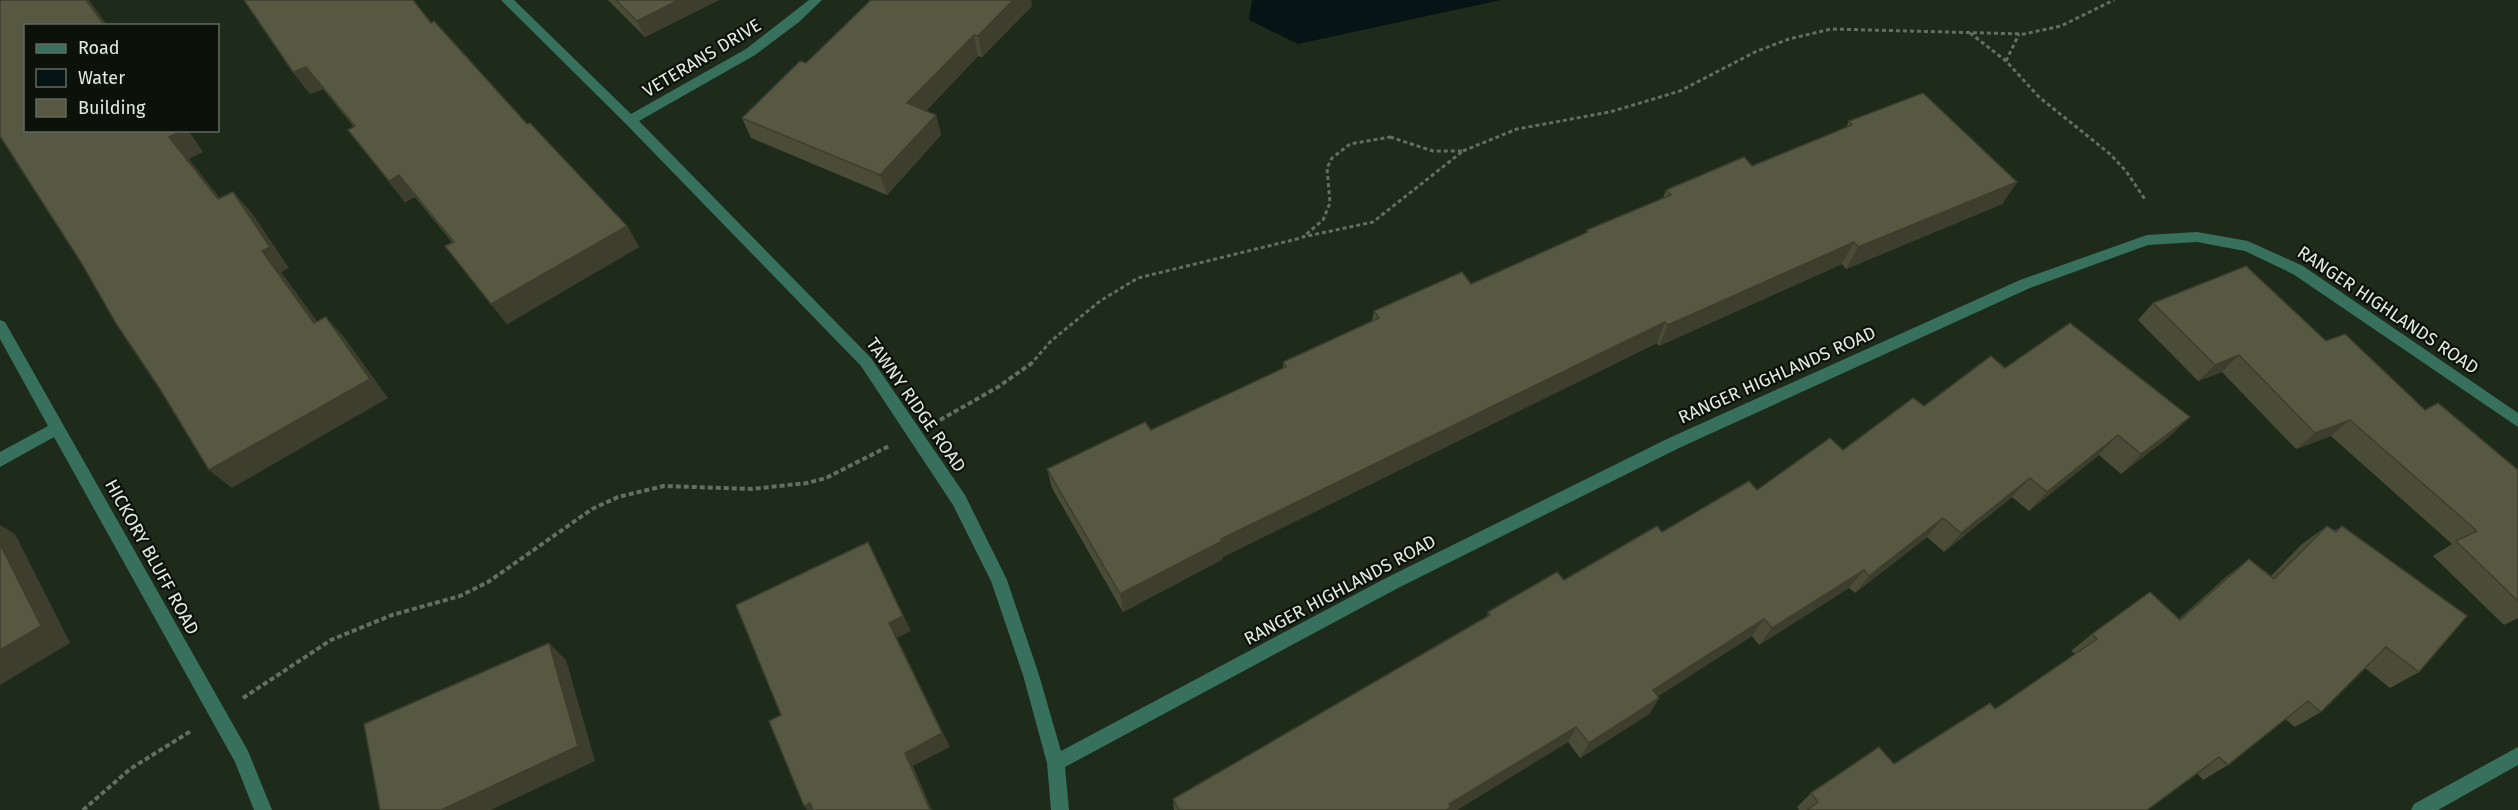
<svg xmlns="http://www.w3.org/2000/svg" width="2518" height="810" font-family="'Fira Sans',sans-serif">
<rect width="100%" height="100%" fill="#1e2b1a"/>
<path fill="#071415" d="M 1252,0 L 1501,0 L 1298,44 L 1249,20 Z"/>
<g fill="none" stroke-linecap="round" stroke-linejoin="round">
<g stroke="#636f60" stroke-width="3" stroke-dasharray="4 3" stroke-linecap="butt">
<path d="M 1970,33 L 2006,61 L 2039,97 L 2110,154 L 2126,171 L 2146,201"/>
<path d="M 2006,61 L 2019,34"/>
<path d="M 1390,137 L 1433,151 L 1463,151 L 1373,222 L 1303,237 L 1323,220 L 1330,203 L 1327,168 L 1332,158 L 1350,144 Z"/>
<path d="M 1463,151 L 1517,129 L 1610,112 L 1680,91 L 1755,52 L 1789,39 L 1831,29 L 2024,34 L 2061,26 L 2114,0"/>
<path d="M 1030,365 L 1051,341 L 1100,301 L 1138,278 L 1301,238"/>
</g>
<g stroke="#636f60" stroke-width="4" stroke-dasharray="5 3" stroke-linecap="butt">
<path d="M 940,420 L 998,387 L 1032,363"/>
<path d="M 243,698 L 331,640 L 392,615 L 460,596 L 488,582 L 592,509 L 618,497 L 664,486 L 752,489 L 807,483 L 826,478 L 889,446"/>
<path d="M 83,810 L 130,769 L 191,731"/>
</g>
<g fill="#37715d" fill-rule="evenodd">
<path d="M 501,0 L 514,0 L 631,114 L 746,49 L 809,0 L 822,0 L 799,22 L 755,55 L 639,121 L 871,358 L 965,495 L 1007,580 L 1039,675 L 1061,751 L 1386,578 L 1669,438 L 2020,280 L 2147,235 L 2197,232 L 2248,241 L 2303,266 L 2518,413 L 2518,427 L 2293,274 L 2245,251 L 2197,242 L 2148,245 L 2030,288 L 1679,448 L 1398,588 L 1065,767 L 1069,810 L 1051,810 L 1047,763 L 1023,675 L 991,581 L 953,505 L 861,366 L 625,123 Z"/>
<path d="M 0,320 L 5,322 L 248,751 L 272,810 L 254,810 L 235,762 L 54,437 L 0,467 L 0,452 L 48,426 L 0,339 Z"/>
<path d="M 2518,747 L 2518,765 L 2438,810 L 2411,810 L 2414,804 Z"/>
</g>
</g>
<g fill="#4b4c38">
<path d="M 608,0 L 719,0 L 645,37 Z"/>
<path d="M 1032,6 L 982,57 L 978,56 L 926,111 L 936,115 L 941,135 L 887,195 L 751,138 L 742,118 L 806,63 Z"/>
<path d="M 431,23 L 527,124 L 627,226 L 639,247 L 507,324 L 445,246 L 452,242 L 415,197 L 405,202 L 348,130 L 354,127 L 323,89 L 310,94 L 293,72 Z"/>
<path d="M 1849,121 L 2017,182 L 2002,204 L 1846,269 L 1842,264 L 1659,346 L 1657,343 L 1223,557 L 1223,559 L 1123,612 L 1052,488 L 1047,469 L 1151,430 L 1283,368 L 1283,362 L 1372,321 L 1374,311 L 1471,284 L 1586,233 L 1587,230 L 1663,198 L 1666,190 L 1752,166 L 1846,128 Z"/>
<path d="M 2153,303 L 2326,341 L 2425,410 L 2518,470 L 2518,618 L 2504,625 L 2433,556 L 2452,544 L 2331,436 L 2296,449 L 2222,372 L 2198,381 L 2138,320 Z"/>
<path d="M 2005,368 L 2169,437 L 2121,474 L 2099,455 L 2029,511 L 2012,497 L 1944,552 L 1927,537 L 1855,593 L 1849,588 L 1759,645 L 1752,636 L 1658,696 L 1659,698 L 1649,714 L 1580,758 L 1568,742 L 1457,810 L 1174,810 L 1173,799 L 1487,616 L 1488,612 L 1564,580 L 1662,532 L 1757,490 L 1843,450 L 1924,406 Z"/>
<path d="M 2327,526 L 2334,531 L 2342,526 L 2419,672 L 2390,688 L 2365,668 L 2321,712 L 2295,727 L 2285,719 L 2228,765 L 2203,780 L 2197,773 L 2147,810 L 1799,810 L 1797,807 L 1811,793 L 1894,764 L 1995,709 L 2075,654 L 2071,651 L 2092,634 L 2179,619 L 2226,577 L 2249,559 L 2271,576 L 2302,544 Z"/>
</g>
<g fill="#3d3e2e">
<path d="M 86,0 L 89,0 L 108,26 L 105,26 Z"/>
<path d="M 679,0 L 719,0 L 645,37 L 637,21 Z"/>
<path d="M 1013,0 L 1031,0 L 1032,6 L 982,57 L 978,36 Z"/>
<path d="M 974,35 L 978,56 L 913,124 L 907,103 Z"/>
<path d="M 306,67 L 323,89 L 310,94 L 293,72 Z"/>
<path d="M 936,115 L 941,135 L 887,195 L 880,175 Z"/>
<path d="M 183,130 L 188,130 L 203,152 L 189,159 L 237,220 L 218,199 L 169,137 Z"/>
<path d="M 399,175 L 415,197 L 405,202 L 389,181 Z"/>
<path d="M 2017,182 L 2002,204 L 1846,269 L 1858,247 Z"/>
<path d="M 233,192 L 252,213 L 289,268 L 281,272 L 333,343 L 314,323 L 262,251 Z"/>
<path d="M 627,226 L 639,247 L 507,324 L 491,304 Z"/>
<path d="M 1854,242 L 1842,264 L 1659,346 L 1668,325 Z"/>
<path d="M 326,317 L 344,337 L 388,398 L 232,488 L 209,470 Z"/>
<path d="M 1665,322 L 1657,343 L 1223,557 L 1223,559 L 1123,612 L 1120,594 L 1221,539 Z"/>
<path d="M 2239,355 L 2222,372 L 2198,381 L 2215,365 Z"/>
<path d="M 2190,417 L 2169,437 L 2121,474 L 2141,454 Z"/>
<path d="M 2350,420 L 2331,436 L 2296,449 L 2315,433 Z"/>
<path d="M 2118,435 L 2099,455 L 2029,511 L 2047,492 Z"/>
<path d="M 2030,478 L 2012,497 L 1944,552 L 1961,533 Z"/>
<path d="M 1943,518 L 1927,537 L 1855,593 L 1869,576 Z"/>
<path d="M 0,525 L 15,534 L 70,643 L 0,685 Z"/>
<path d="M 868,542 L 911,631 L 897,638 L 950,747 L 913,766 L 932,810 L 930,810 L 905,753 L 889,623 Z"/>
<path d="M 1864,570 L 1849,588 L 1759,645 L 1772,628 Z"/>
<path d="M 1764,619 L 1752,636 L 1643,706 L 1653,690 Z"/>
<path d="M 549,643 L 566,660 L 595,761 L 491,810 L 441,810 Z"/>
<path d="M 1659,698 L 1649,714 L 1580,758 L 1589,743 Z"/>
<path d="M 1576,727 L 1568,742 L 1457,810 L 1446,810 L 1449,804 Z"/>
<path d="M 810,803 L 816,810 L 807,810 L 804,806 Z"/>
</g>
<g fill="#575841" stroke="#3d3e2e" stroke-width="1.5">
<path d="M 0,0 L 86,0 L 105,26 L 26,26 L 26,130 L 183,130 L 169,137 L 218,199 L 233,192 L 270,247 L 262,251 L 314,323 L 326,317 L 370,379 L 209,470 L 160,389 L 117,325 L 82,264 L 0,136 Z"/>
<path d="M 244,0 L 413,0 L 431,23 L 434,21 L 527,124 L 530,123 L 627,226 L 491,304 L 445,246 L 454,242 L 399,175 L 389,181 L 348,130 L 355,126 L 306,67 L 293,72 Z"/>
<path d="M 616,0 L 679,0 L 637,21 Z"/>
<path d="M 871,0 L 1013,0 L 978,36 L 974,35 L 907,103 L 936,115 L 880,175 L 742,118 L 800,61 L 806,63 Z"/>
<path d="M 1923,93 L 2017,182 L 1858,247 L 1854,242 L 1668,325 L 1665,322 L 1221,539 L 1222,541 L 1120,594 L 1047,469 L 1145,422 L 1151,430 L 1286,367 L 1283,362 L 1379,318 L 1374,311 L 1462,272 L 1471,284 L 1588,232 L 1587,230 L 1671,195 L 1666,190 L 1744,157 L 1752,166 L 1852,125 L 1849,121 Z"/>
<path d="M 2246,266 L 2326,341 L 2345,334 L 2425,410 L 2438,403 L 2518,470 L 2518,601 L 2456,541 L 2477,531 L 2350,420 L 2315,433 L 2239,355 L 2215,365 L 2153,303 Z"/>
<path d="M 2070,323 L 2190,417 L 2141,454 L 2118,435 L 2047,492 L 2030,478 L 1961,533 L 1943,518 L 1869,576 L 1864,570 L 1772,628 L 1764,619 L 1653,690 L 1659,698 L 1589,743 L 1576,727 L 1449,804 L 1451,807 L 1446,810 L 1179,810 L 1173,799 L 1490,615 L 1488,612 L 1557,572 L 1564,580 L 1657,526 L 1662,532 L 1749,481 L 1757,490 L 1830,438 L 1843,450 L 1913,398 L 1924,406 L 1991,356 L 2005,368 Z"/>
<path d="M 2327,526 L 2336,532 L 2342,526 L 2467,616 L 2419,672 L 2386,647 L 2321,712 L 2308,701 L 2228,765 L 2219,757 L 2147,810 L 1807,810 L 1818,802 L 1811,793 L 1879,747 L 1894,764 L 1990,703 L 1995,709 L 2097,639 L 2092,634 L 2150,592 L 2180,620 L 2249,559 L 2274,579 Z"/>
<path d="M 868,542 L 903,616 L 889,623 L 942,733 L 905,753 L 930,810 L 813,810 L 810,803 L 804,806 L 769,721 L 781,715 L 736,605 Z"/>
<path d="M 0,544 L 41,626 L 0,650 Z"/>
<path d="M 549,643 L 578,746 L 441,810 L 380,810 L 364,724 Z"/>
</g>
<g text-anchor="middle" stroke-width="4.5" stroke-linejoin="round" paint-order="stroke">
<g font-size="18" fill="#e2ebdf" stroke="#0c120a">
<text transform="translate(702 58) rotate(-31)" y="6">VETERANS DRIVE</text>
<text transform="translate(2388 310) rotate(34)" y="6">RANGER HIGHLANDS ROAD</text>
<text transform="translate(1777 375) rotate(-24)" y="6">RANGER HIGHLANDS ROAD</text>
<text transform="translate(916 405) rotate(55)" y="6">TAWNY RIDGE ROAD</text>
<text transform="translate(152 557) rotate(61)" y="6">HICKORY BLUFF ROAD</text>
<text transform="translate(1340 590) rotate(-28)" y="6">RANGER HIGHLANDS ROAD</text>
</g>
</g>
<rect x="24" y="24" width="195" height="108" fill="#0c120a" stroke="#62695f" stroke-width="1.5"/>
<rect x="36" y="44" width="30" height="9" fill="#37715d" stroke="#62695f" stroke-width="1.5"/>
<text x="78" y="54" font-size="18" fill="#e2ebdf">Road</text>
<rect x="36" y="69" width="30" height="18" fill="#071415" stroke="#62695f" stroke-width="1.5"/>
<text x="78" y="84" font-size="18" fill="#e2ebdf">Water</text>
<rect x="36" y="99" width="30" height="18" fill="#575841" stroke="#62695f" stroke-width="1.5"/>
<text x="78" y="114" font-size="18" fill="#e2ebdf">Building</text>
</svg>
